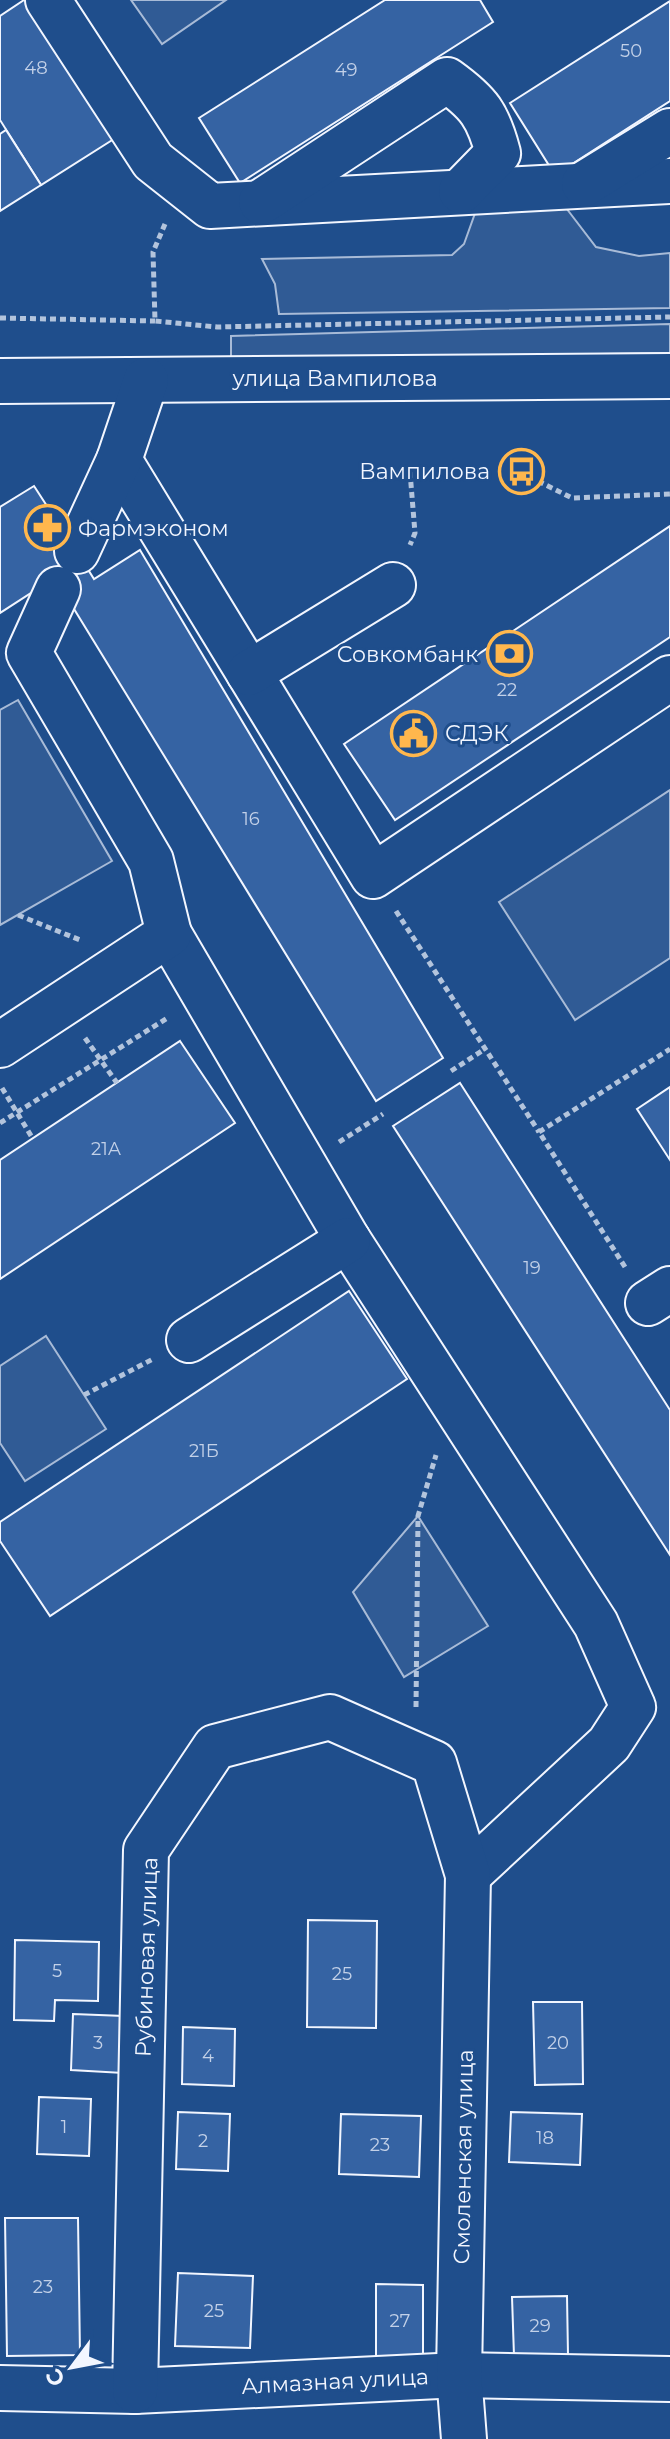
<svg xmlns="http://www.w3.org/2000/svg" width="670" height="2439" font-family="Montserrat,sans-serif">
<rect width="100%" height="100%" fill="#1f4e8c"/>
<g fill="#305b95" stroke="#a8bbd7" stroke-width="2">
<path d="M 131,0 L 226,0 L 162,44 Z"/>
<path d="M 560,200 L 596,247 L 639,256 L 670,253 L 670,308 L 279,314 L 275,284 L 262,259 L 452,255 L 464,244 L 478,205 Z"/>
<path d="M 670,324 L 670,353 L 231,359 L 231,336 Z"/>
<path d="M 18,700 L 112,861 L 0,925 L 0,710 Z"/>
<path d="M 670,790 L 670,958 L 575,1020 L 499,902 Z"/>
<path d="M 46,1336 L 106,1429 L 25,1481 L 0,1443 L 0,1366 Z"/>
<path d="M 418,1516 L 488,1626 L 404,1677 L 353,1592 Z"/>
</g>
<g fill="#3563a3" stroke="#f2f6ff" stroke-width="2">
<path d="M 24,0 L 29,0 L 117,137 L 41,185 L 0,120 L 0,16 Z"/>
<path d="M 385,0 L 480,0 L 493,22 L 240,183 L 199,118 Z"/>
<path d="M 670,1 L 670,101 L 555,175 L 510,103 Z"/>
<path d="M 6,130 L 41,185 L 0,211 L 0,134 Z"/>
<path d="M 34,486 L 82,560 L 0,613 L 0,507 Z"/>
<path d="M 670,526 L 670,637 L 395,820 L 344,744 Z"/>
<path d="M 140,550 L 443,1058 L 376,1101 L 55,578 L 82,560 L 94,579 Z"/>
<path d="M 180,1041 L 235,1123 L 0,1279 L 0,1160 Z"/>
<path d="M 460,1083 L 670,1410 L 670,1555 L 393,1126 Z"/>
<path d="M 670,1087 L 670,1160 L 637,1109 Z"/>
<path d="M 349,1291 L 407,1379 L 50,1616 L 0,1541 L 0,1522 Z"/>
<path d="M 308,1920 L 377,1921 L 376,2028 L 307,2027 Z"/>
<path d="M 15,1940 L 99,1942 L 98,2001 L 55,2000 L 54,2021 L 14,2020 Z"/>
<path d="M 533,2002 L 582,2002 L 583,2084 L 535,2085 Z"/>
<path d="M 73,2014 L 124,2016 L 123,2073 L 71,2070 Z"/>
<path d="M 183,2027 L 235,2029 L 234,2086 L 182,2084 Z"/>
<path d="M 39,2097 L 91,2099 L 89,2156 L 37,2154 Z"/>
<path d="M 178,2112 L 230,2114 L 228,2171 L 176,2169 Z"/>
<path d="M 511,2112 L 582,2114 L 580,2165 L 509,2162 Z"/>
<path d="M 341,2114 L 421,2116 L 419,2177 L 339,2174 Z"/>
<path d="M 5,2218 L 78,2218 L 80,2355 L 7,2356 Z"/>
<path d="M 178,2273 L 253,2276 L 250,2348 L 175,2346 Z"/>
<path d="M 376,2284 L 423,2285 L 423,2359 L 376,2358 Z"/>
<path d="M 567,2296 L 568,2355 L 514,2356 L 512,2297 Z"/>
</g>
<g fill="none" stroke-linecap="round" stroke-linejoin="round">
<defs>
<g id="minor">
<path d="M 48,0 L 153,161 L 210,206 L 670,181"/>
<path d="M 584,184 L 670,131"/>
<path d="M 261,202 L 447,80 C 479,103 488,115 498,153 L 461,191"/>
<path d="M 0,381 L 670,376"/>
<path d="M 119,460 L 373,876 L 670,678"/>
<path d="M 77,551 L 119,460 L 146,380"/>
<path d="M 249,673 L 393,585"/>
<path d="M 169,934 L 348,1240 L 596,1624 L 633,1707 L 609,1744 L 468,1875"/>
<path d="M 0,1045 L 169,934 L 151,861 L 29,653 L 58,589"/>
<path d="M 648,1303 L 670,1289"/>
<path d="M 189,1340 L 348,1240"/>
<path d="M 0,2388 L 135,2391 L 459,2375 L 670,2379"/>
<path d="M 135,2391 L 146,1850 L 215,1747 L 330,1717 L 434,1763 L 468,1875 L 459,2375 L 464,2439"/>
</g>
</defs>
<use href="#minor" stroke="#f2f6ff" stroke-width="48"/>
<g stroke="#b3c4dc" stroke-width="5" stroke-dasharray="6 4" stroke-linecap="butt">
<path d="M 165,224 L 153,252 L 155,321 L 217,327 L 670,317"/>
<path d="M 0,318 L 155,321"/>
<path d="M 410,472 L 415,533 L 410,545"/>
<path d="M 538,481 L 572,498 L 670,494"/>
<path d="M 396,911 L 539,1132"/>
<path d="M 18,915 L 80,940"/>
<path d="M 85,1038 L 117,1083"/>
<path d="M 451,1071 L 485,1049"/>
<path d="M 2,1088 L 33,1139"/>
<path d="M 0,1123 L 169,1017"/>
<path d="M 339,1142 L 383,1114"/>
<path d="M 625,1267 L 539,1132 L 670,1049"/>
<path d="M 84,1395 L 153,1359"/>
<path d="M 416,1707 L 418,1516 L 436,1455"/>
</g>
<use href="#minor" stroke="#1f4e8c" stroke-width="44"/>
</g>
<defs>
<symbol id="bus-ring" viewBox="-11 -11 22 22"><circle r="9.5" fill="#1f4e8c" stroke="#ffb74d" stroke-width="1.5"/><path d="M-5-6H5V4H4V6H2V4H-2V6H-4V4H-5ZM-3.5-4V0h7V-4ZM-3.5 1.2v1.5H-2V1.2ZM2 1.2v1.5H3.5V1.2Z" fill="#ffb74d"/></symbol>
<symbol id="pharmacy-ring" viewBox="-11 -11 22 22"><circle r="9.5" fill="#1f4e8c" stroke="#ffb74d" stroke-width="1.5"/><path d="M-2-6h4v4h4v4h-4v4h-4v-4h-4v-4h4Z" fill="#ffb74d"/></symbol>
<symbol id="bank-ring" viewBox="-11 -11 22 22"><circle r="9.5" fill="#1f4e8c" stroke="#ffb74d" stroke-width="1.5"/><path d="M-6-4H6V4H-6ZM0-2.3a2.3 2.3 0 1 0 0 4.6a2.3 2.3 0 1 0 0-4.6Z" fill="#ffb74d"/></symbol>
<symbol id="civic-ring" viewBox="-11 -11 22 22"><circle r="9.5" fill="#1f4e8c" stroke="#ffb74d" stroke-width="1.5"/><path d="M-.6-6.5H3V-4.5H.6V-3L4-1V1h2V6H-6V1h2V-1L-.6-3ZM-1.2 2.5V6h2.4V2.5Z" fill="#ffb74d"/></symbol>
</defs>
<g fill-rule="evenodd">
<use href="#bus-ring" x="496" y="446" width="51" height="51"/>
<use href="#pharmacy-ring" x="22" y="502" width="51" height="51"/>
<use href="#bank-ring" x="484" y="628" width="51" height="51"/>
<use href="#civic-ring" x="388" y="708" width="51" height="51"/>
</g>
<g text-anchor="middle" stroke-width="6" stroke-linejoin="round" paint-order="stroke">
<g font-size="18" fill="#c3d1e8">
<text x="631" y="57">50</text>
<text x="36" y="74">48</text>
<text x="346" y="76">49</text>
<text x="507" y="696">22</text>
<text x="251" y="825">16</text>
<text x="106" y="1155">21А</text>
<text x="532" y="1274">19</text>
<text x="204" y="1457">21Б</text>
<text x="57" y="1977">5</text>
<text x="342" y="1980">25</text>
<text x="98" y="2049">3</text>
<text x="558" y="2049">20</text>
<text x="208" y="2062">4</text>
<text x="64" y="2133">1</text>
<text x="545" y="2144">18</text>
<text x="203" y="2147">2</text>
<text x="380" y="2151">23</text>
<text x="43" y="2293">23</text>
<text x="214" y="2317">25</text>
<text x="400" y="2327">27</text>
<text x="540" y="2332">29</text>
</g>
<g font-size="22" fill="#f2f6ff" stroke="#1f4e8c">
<text x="335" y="386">улица Вампилова</text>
<text transform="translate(146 1957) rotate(-88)" y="8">Рубиновая улица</text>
<text transform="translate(463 2157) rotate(-89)" y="8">Смоленская улица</text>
<text transform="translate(335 2381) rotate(-3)" y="8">Алмазная улица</text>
</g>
<g font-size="22" fill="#f2f6ff" stroke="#1f4e8c" text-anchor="end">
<text x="490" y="479">Вампилова</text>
<text x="78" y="536" text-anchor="start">Фармэконом</text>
<text x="478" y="662">Совкомбанк</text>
<text x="445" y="741" text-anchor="start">СДЭК</text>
</g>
</g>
<g transform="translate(72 2367) rotate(238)" stroke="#1f4e8c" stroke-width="6" paint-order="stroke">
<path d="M0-6L14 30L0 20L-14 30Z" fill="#f2f6ff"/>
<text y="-12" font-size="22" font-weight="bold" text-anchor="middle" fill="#f2f6ff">С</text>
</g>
</svg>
